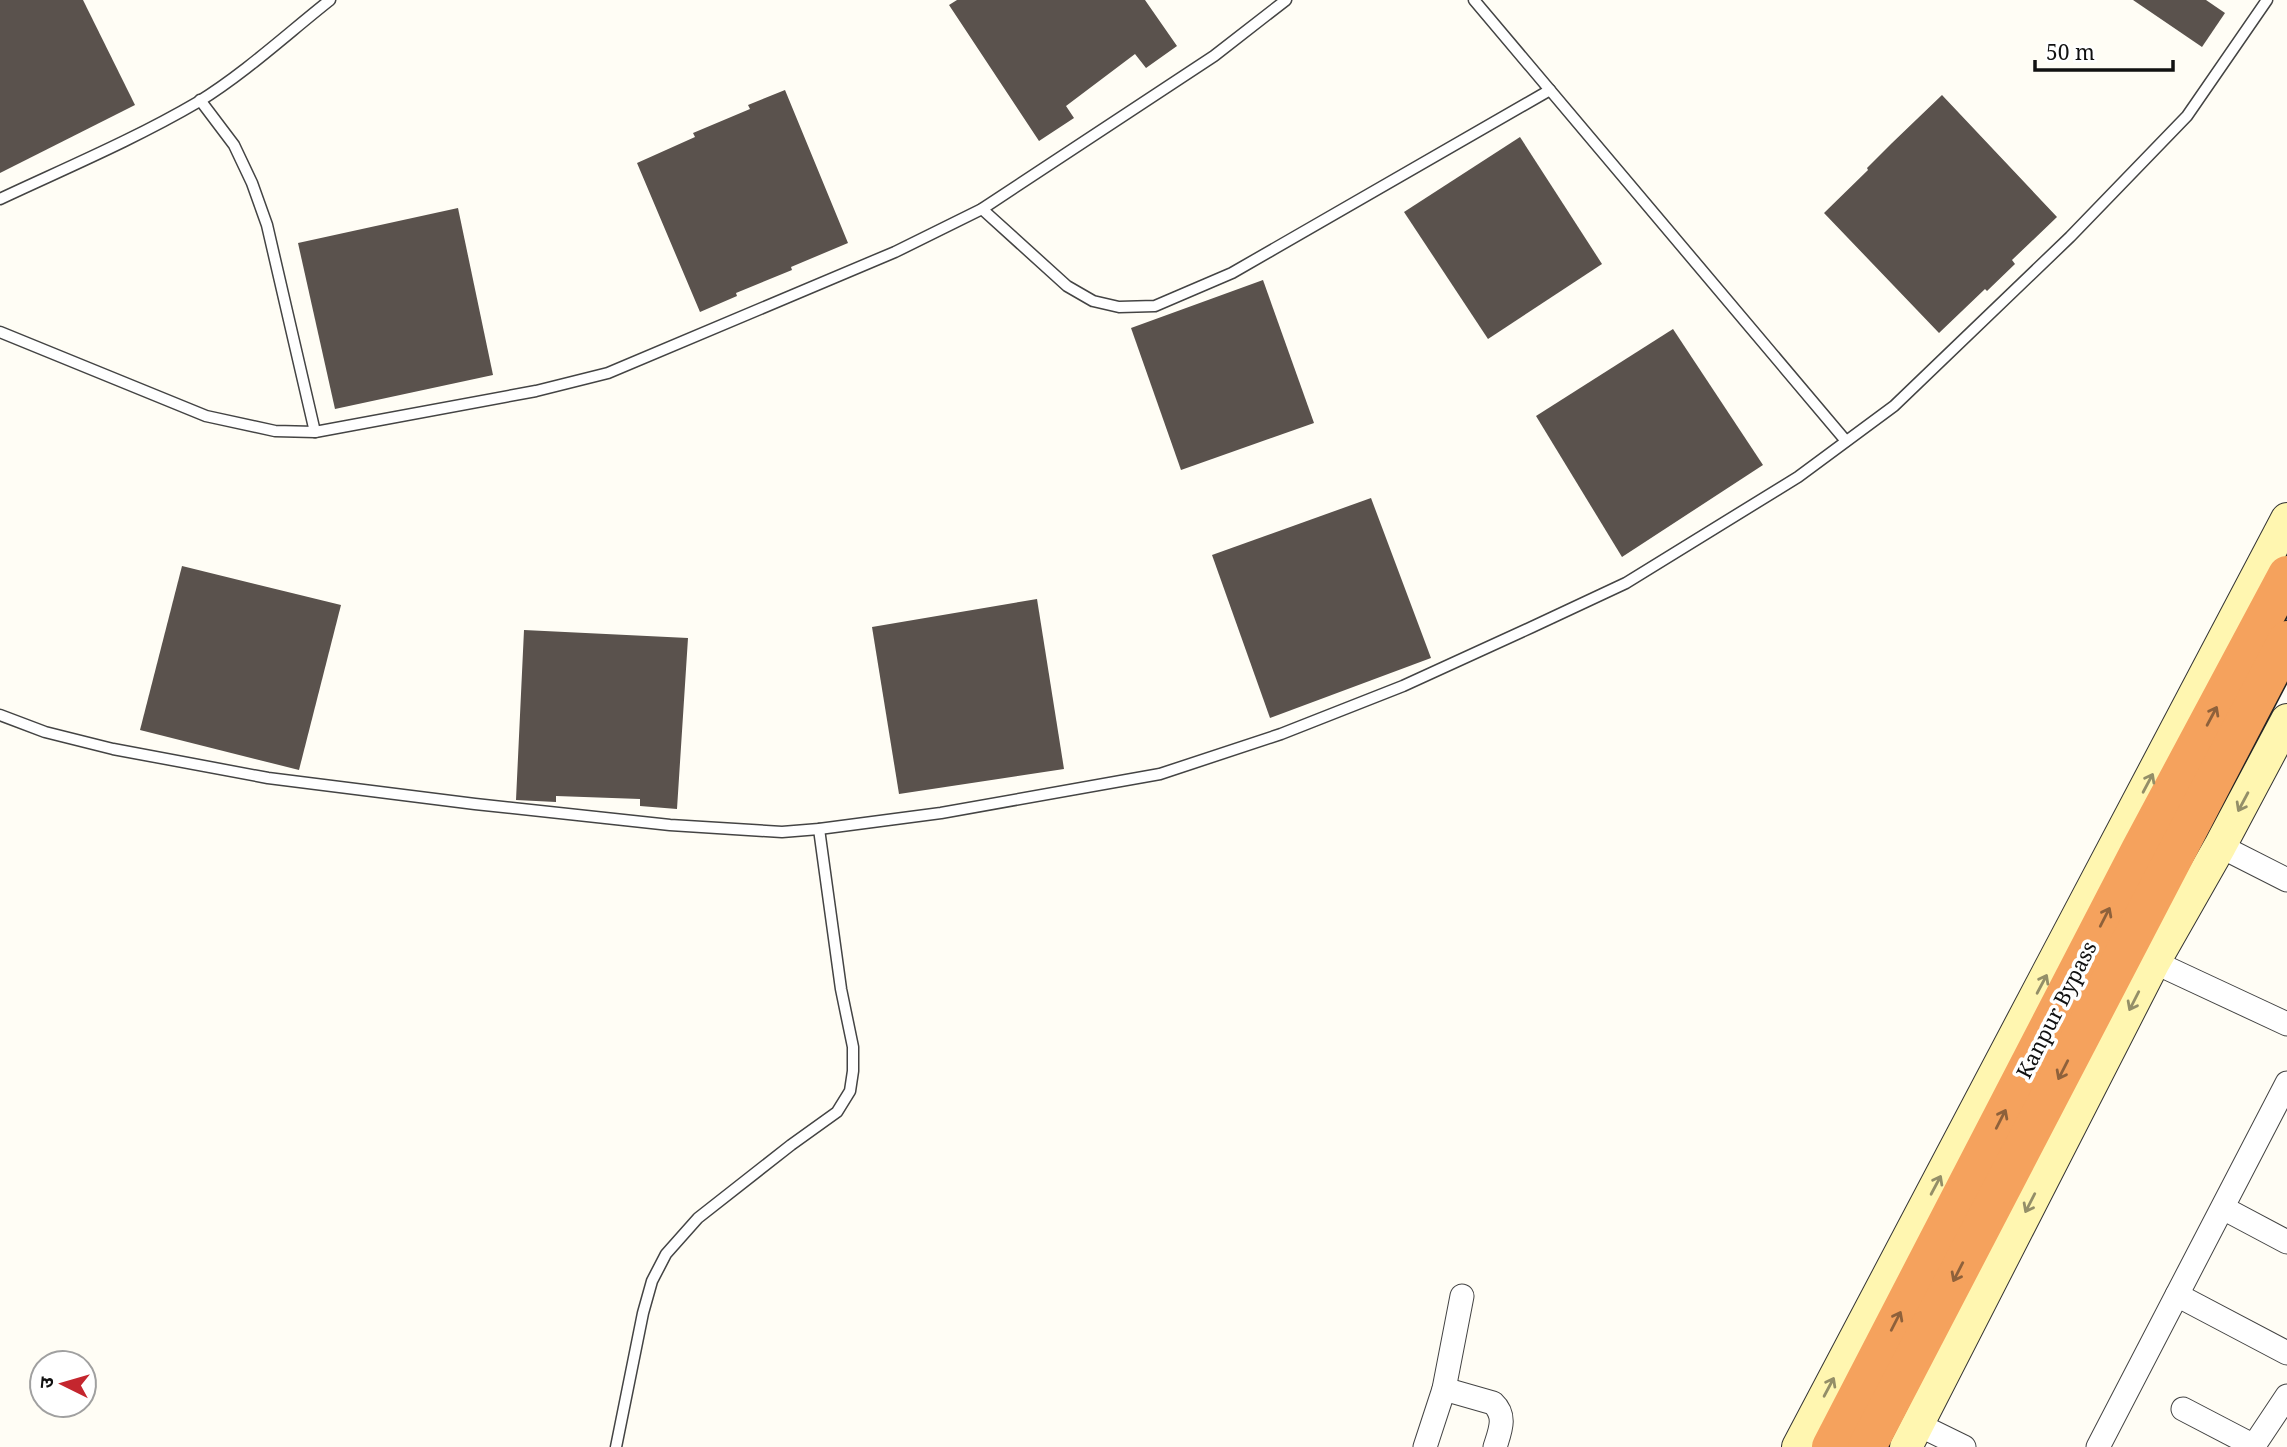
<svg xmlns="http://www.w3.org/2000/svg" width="2287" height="1447" font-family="'Noto Serif','Noto Sans Devanagari',serif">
<rect width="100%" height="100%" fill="#fffdf5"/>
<g fill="#5a524d">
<path d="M 0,0 L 83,0 L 135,105 L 0,173 Z"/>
<path d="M 957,0 L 1145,0 L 1177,46 L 1146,68 L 1135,54 L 1066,106 L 1074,118 L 1039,141 L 949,5 Z"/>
<path d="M 2133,0 L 2206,0 L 2225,13 L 2202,47 Z"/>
<path d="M 785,90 L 848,243 L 791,267 L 792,270 L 736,293 L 737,296 L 700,312 L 637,163 L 695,137 L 693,133 L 750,109 L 748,105 Z"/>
<path d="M 1942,95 L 2057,217 L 2012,260 L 2015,264 L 1987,291 L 1985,289 L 1939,333 L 1824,213 L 1868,170 L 1867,168 L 1892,143 Z"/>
<path d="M 1520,137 L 1602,264 L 1488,339 L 1404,212 Z"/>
<path d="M 458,208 L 493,375 L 335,409 L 298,243 Z"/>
<path d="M 1263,280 L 1314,423 L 1181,470 L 1131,328 Z"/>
<path d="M 1673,329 L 1763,465 L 1622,557 L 1536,416 Z"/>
<path d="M 1371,498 L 1431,658 L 1270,718 L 1212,555 Z"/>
<path d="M 182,566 L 341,605 L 299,770 L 140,730 Z"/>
<path d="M 1037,599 L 1064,769 L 899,794 L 872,627 Z"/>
<path d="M 524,630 L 688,638 L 677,809 L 640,806 L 640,799 L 556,796 L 556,802 L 516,800 Z"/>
</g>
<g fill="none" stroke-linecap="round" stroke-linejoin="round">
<defs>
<g id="lane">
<path d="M 1474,0 L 1846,441"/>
<path d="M 200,100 L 234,145 L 252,183 L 267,225 L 315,432"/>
<path d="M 0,199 C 66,168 135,139 198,102 C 245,73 287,34 330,0"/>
<path d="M 982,209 L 1067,286 L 1093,301 L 1119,307 L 1155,306 L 1232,273 L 1550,90"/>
<path d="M 0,332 L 206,416 L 275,431 L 315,432 L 536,391 L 608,373 L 895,252 L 982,209 L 1214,56 L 1286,0"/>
<path d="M 0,715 L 45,732 L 113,749 L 268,778 L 475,804 L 670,825 L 782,832 L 819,829 L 941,813 L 1160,774 L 1281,734 L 1403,686 L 1532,627 L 1626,583 L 1798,477 L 1894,406 L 2070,237 L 2187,116 L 2267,0"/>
<path d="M 616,1447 L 643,1313 L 652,1281 L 666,1254 L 698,1218 L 791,1145 L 837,1112 L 850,1091 L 853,1071 L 853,1047 L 841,989 L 819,829"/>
</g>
<g id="street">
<path d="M 2220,846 L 2287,880"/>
<path d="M 2154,962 L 2287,1024"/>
<path d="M 2223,1208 L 2287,1242"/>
<path d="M 2177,1295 L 2287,1353"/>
<path d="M 1444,1389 L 1493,1403 C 1507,1416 1500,1431 1495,1447"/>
<path d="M 2183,1409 L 2254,1446"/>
<path d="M 1917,1424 L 1964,1447"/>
<path d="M 1425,1447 L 1444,1389 L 1462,1296"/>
<path d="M 2098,1447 L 2287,1083"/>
<path d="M 2253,1447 L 2287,1396"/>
</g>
<g id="secondary">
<path d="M 1798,1447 L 2287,519"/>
<path d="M 1906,1447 L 2154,962 L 2220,846 L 2287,720"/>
</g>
<g id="highway">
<path d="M 1831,1447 L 2140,850 L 2287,575"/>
<path d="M 1867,1447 L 2287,640"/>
</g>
</defs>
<use href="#lane" stroke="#444" stroke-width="13"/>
<use href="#street" stroke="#444" stroke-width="25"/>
<use href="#secondary" stroke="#333" stroke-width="34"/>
<use href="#highway" stroke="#222" stroke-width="41"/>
<use href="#lane" stroke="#fff" stroke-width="10"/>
<use href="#street" stroke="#fff" stroke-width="23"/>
<use href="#secondary" stroke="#fff6b0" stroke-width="32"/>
<use href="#highway" stroke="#f5a25d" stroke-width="38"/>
</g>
<defs><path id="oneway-shaft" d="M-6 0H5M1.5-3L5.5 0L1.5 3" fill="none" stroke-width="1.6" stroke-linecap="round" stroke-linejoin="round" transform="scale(1.75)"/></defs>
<g stroke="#8e613b">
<use href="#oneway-shaft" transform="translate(2212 716) rotate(-62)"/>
<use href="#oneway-shaft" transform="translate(2105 917) rotate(-63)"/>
<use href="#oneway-shaft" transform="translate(2063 1070) rotate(117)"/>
<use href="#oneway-shaft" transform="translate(2001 1119) rotate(-63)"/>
<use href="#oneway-shaft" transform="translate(1958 1272) rotate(117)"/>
<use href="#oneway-shaft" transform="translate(1896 1321) rotate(-63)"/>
</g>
<g stroke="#948f68">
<use href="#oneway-shaft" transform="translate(2148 783) rotate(-62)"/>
<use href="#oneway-shaft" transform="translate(2243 802) rotate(118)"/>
<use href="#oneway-shaft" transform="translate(2042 984) rotate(-62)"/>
<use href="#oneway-shaft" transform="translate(2134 1001) rotate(117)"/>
<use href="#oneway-shaft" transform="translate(1936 1185) rotate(-62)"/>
<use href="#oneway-shaft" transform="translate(2030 1203) rotate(117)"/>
<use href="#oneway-shaft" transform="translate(1829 1387) rotate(-62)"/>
</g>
<g text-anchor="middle" stroke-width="7" stroke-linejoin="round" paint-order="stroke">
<g font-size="21" fill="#111" stroke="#fff">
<text transform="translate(2057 1010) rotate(-63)" y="7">Kanpur Bypass</text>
</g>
</g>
<g transform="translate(63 1384) rotate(275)"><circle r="33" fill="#ffffff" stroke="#a0a0a0" stroke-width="2"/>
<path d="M0-5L12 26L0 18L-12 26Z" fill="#c4262e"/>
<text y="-10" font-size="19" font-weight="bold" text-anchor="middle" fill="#111111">उ</text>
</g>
<path d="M2035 60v10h138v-10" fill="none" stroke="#111111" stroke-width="3.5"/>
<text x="2046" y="60" font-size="21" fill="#111111" stroke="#ffffff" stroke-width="5" paint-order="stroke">50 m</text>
</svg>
